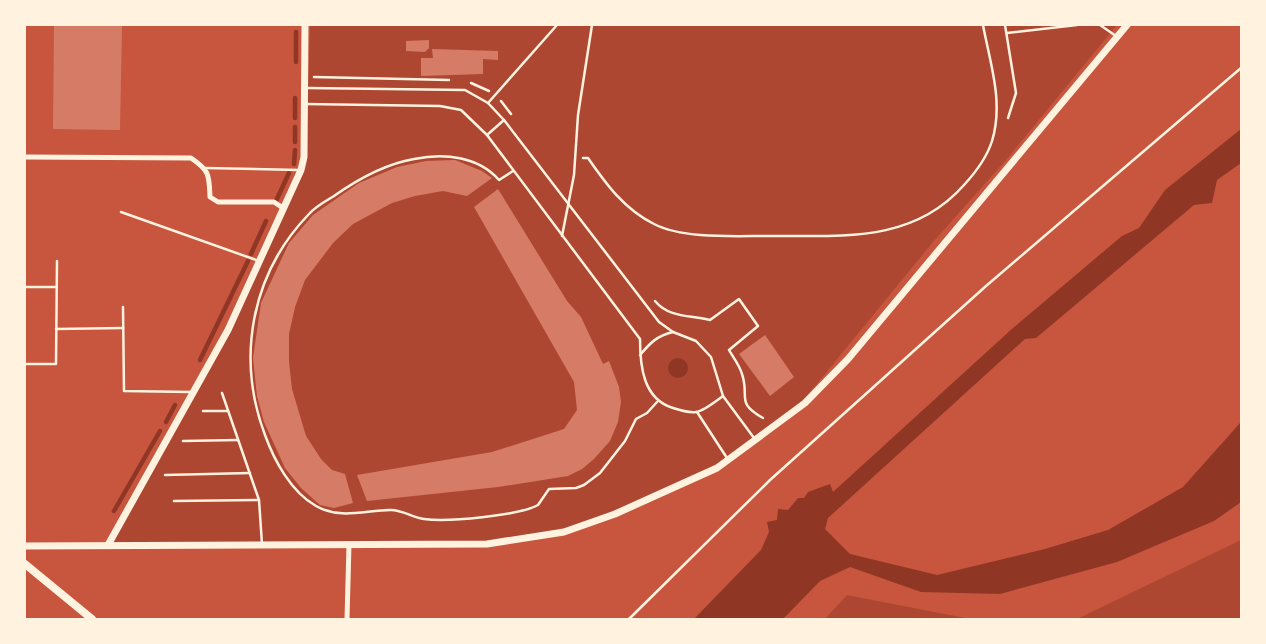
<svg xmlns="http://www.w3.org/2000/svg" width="1266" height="644" font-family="Poppins,sans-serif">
<rect width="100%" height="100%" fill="#c8553d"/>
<g fill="#ae4732">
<path d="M 310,25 L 1117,25 L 1006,160 L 933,242 L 802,402 L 716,466 L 614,513 L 563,530 L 487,542 L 111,544 L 230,331 L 306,157 Z"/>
<path d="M 1241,540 L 1241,619 L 1077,619 Z"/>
<path d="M 847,595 L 970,619 L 825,619 Z"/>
</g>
<g fill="#8f3625">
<path d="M 1241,129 L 1241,163 L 1217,180 L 1212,203 L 1194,205 L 1036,338 L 1025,339 L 828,518 L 825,529 L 850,554 L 937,575 L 1045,549 L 1108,530 L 1183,487 L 1241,422 L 1241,502 L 1214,521 L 1117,562 L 1000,594 L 921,592 L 850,567 L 820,581 L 783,619 L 694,619 L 761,550 L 769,532 L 767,522 L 777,520 L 778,509 L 788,510 L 798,498 L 804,498 L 808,492 L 830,484 L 833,492 L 1013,328 L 1122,236 L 1139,228 L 1165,190 Z"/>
<circle cx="678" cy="368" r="10"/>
</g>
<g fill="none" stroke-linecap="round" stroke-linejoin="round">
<g stroke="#8f3625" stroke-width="4.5">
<path d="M 296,62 L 296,32"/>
<path d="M 295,118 L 295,98"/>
<path d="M 295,142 L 295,127"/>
<path d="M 294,164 L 295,150"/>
<path d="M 276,201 L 289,173"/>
<path d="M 251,254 L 266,221"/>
<path d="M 200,360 L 248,261"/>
<path d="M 166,422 L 175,405"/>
<path d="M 114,511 L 160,431"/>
</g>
</g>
<g fill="#d67c66">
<path d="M 54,25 L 122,25 L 120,130 L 53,129 Z"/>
<path d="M 429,40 L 429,48 L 425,52 L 406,51 L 406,41 Z"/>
<path d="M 432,49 L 498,51 L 498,60 L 483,59 L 483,74 L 421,76 L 421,58 L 433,58 Z"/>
<path d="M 455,160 L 482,171 L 492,178 L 467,196 L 443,191 L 415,196 L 392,203 L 353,224 L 333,243 L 305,280 L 295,307 L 289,334 L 289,362 L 292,389 L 306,436 L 321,459 L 332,470 L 345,474 L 353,503 L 334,508 L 320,505 L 301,488 L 285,468 L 264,422 L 257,396 L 253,358 L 261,303 L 289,243 L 313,215 L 359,183 L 397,167 L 426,161 Z"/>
<path d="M 498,189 L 567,301 L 581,317 L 603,364 L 609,361 L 619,387 L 621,402 L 618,422 L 610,441 L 594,459 L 582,469 L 568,476 L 498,487 L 367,501 L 357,475 L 492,452 L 564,429 L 577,410 L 574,382 L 474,207 Z"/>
<path d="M 765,335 L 794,377 L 770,396 L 739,354 Z"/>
</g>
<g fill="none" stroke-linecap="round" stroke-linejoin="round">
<g stroke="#fff3e0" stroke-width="2.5">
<path d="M 314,77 L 449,80"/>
<path d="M 471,83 L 489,91"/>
<path d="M 501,101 L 511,114"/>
<path d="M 583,158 L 588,158 C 606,184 624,209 654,224 C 683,239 734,236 766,236 C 838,235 911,245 964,185 C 975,173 987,157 992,141 C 1004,102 990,63 983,25"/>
<path d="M 655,301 C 669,318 690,315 710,320 L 739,299 L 758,326 L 729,350 C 733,357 740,366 742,374 C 750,398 735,402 763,418"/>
<path d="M 629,619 L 770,480 L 986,286 L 1241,68"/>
</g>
<g stroke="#fff3e0" stroke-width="2.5">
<path d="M 1005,25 L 1016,93 L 1008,118"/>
<path d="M 1100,25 L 1116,36"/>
<path d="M 1007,33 L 1077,25"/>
<path d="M 307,88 L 465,90 L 488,103 L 504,120 L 659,322 L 673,332 L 696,341 L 711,357 L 723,396 L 754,438"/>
<path d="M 488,103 L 557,25"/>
<path d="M 305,104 L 440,106 L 461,110 L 487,135 L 640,339 C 640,366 643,399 673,408 C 679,410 689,413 696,412 C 704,411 716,401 723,396"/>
<path d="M 487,135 L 504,120"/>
<path d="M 205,168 L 299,170"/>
<path d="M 513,171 L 499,180 C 478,156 444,153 414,159 C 385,164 358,179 334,196 C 326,201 316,206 309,214 C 251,274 236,358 265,435 C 274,460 291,492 316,506 C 341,520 365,510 391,510 C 403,510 413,518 424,519 C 448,522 517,516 538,505 L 549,489 L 576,488 L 584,485 L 600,473 L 625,441 L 636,419 L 647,413 L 657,402"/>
<path d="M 121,212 L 259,261"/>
<path d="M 562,236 L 574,175 L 578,115 L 592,25"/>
<path d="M 25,287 L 56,287"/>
<path d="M 123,307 L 124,391 L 191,392"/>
<path d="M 56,329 L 123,328"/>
<path d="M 640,355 C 651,342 657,336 673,332"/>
<path d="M 25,364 L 56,364 L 57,261"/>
<path d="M 222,393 L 259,500 L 262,544"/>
<path d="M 203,411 L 228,411"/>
<path d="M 697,412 L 727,458"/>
<path d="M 183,441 L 238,440"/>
<path d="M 165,475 L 250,473"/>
<path d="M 174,501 L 259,500"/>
</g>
<g stroke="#fff3e0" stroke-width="5">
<path d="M 25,157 L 191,158 C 210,171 209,175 210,197 L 218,202 L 274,202 L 283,208"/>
<path d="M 347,619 L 349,545"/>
</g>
<g stroke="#fff3e0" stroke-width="7">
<path d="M 108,545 L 228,330 L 301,170 L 304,157 L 305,25"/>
<path d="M 25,546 L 487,544 L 564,532 L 615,514 L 717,468 L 805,403 L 848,359 L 1127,25"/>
</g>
<path stroke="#fff3e0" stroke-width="8" d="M 25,564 L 92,619"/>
</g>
<rect width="1266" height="644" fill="none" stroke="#fff3e0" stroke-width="52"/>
</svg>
